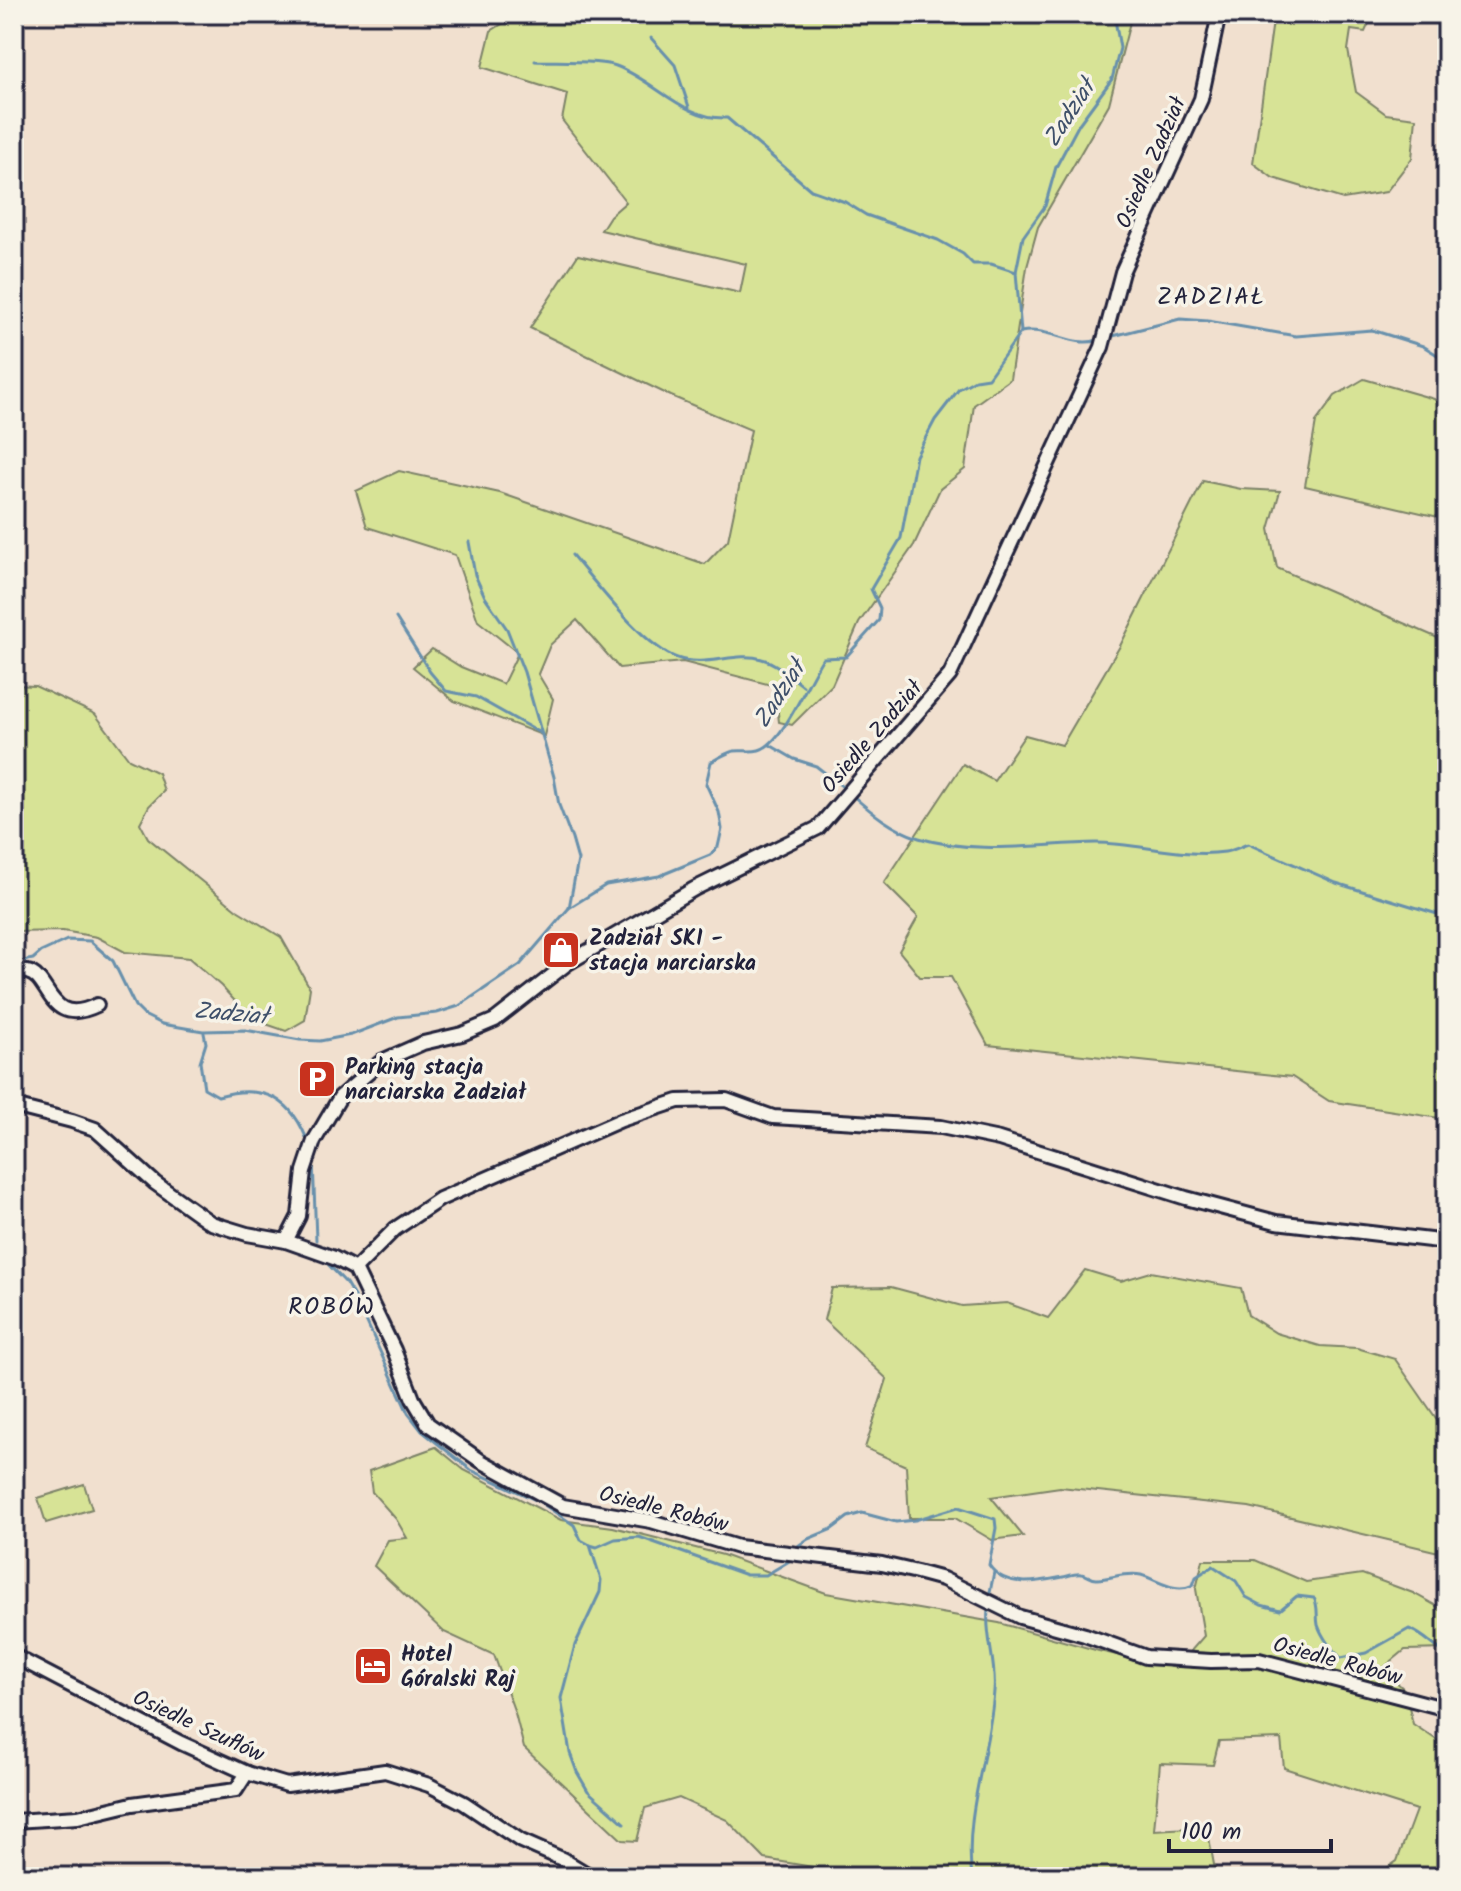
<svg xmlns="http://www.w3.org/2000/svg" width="1461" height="1891" font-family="Kalam,sans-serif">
<rect width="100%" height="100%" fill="#f1e0cf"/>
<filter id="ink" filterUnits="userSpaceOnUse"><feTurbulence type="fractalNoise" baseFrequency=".0125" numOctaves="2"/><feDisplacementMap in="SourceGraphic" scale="16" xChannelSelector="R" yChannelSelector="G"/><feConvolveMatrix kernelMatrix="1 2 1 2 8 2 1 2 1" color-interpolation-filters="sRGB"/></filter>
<g filter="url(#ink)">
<g fill="#d7e396" stroke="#7c8268" stroke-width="2">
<path d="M 511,14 L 1132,14 L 1109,104 L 1038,227 L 1027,267 L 1010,379 L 974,405 L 965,469 L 940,489 L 914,545 L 859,623 L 832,685 L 792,725 L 779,722 L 775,686 L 683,662 L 619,668 L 577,620 L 550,645 L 538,674 L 553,699 L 544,736 L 454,701 L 413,667 L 432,649 L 461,667 L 503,684 L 518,653 L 478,621 L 455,555 L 367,527 L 356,491 L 399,471 L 500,493 L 705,564 L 728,540 L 751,430 L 671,396 L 530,328 L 578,255 L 740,293 L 746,264 L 601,230 L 610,216 L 626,202 L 562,120 L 567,94 L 482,67 L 491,31 L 510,19 Z"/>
<path d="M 1274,14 L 1373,14 L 1365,32 L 1351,30 L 1348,50 L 1356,92 L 1386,114 L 1416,118 L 1412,158 L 1386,192 L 1343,199 L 1273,178 L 1253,163 Z"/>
<path d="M 1364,379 L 1434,399 L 1447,410 L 1447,519 L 1305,486 L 1316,422 L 1335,396 Z"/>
<path d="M 1203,481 L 1241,489 L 1280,491 L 1269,529 L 1277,568 L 1447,642 L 1447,1095 L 1439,1118 L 1329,1101 L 1292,1077 L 988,1045 L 951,977 L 920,977 L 899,951 L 918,917 L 884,883 L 963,764 L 994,781 L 1025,735 L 1062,745 L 1120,646 Z"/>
<path d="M 14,685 L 35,686 L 95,714 L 129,759 L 158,773 L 164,791 L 149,806 L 140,823 L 148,838 L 237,910 L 281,937 L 310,988 L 305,1020 L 286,1031 L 263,1023 L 245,1012 L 221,986 L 189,958 L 125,952 L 97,937 L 63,931 L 14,932 Z"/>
<path d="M 1085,1270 L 1121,1281 L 1151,1272 L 1241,1288 L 1248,1315 L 1276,1333 L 1320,1346 L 1357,1348 L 1395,1359 L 1447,1434 L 1447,1554 L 1249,1507 L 1060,1487 L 991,1497 L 1023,1536 L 992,1540 L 955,1518 L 909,1518 L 906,1466 L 865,1448 L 887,1379 L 824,1320 L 832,1288 L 891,1287 L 962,1306 L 1007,1303 L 1048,1318 Z"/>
<path d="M 436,1447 L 464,1470 L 561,1520 L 613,1527 L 723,1555 L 826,1593 L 999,1623 L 1099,1651 L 1176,1668 L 1204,1636 L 1196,1589 L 1203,1560 L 1255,1560 L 1306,1582 L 1362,1574 L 1413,1593 L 1447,1612 L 1447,1649 L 1405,1650 L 1382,1669 L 1405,1690 L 1413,1724 L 1447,1747 L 1447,1877 L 1374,1877 L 1397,1861 L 1416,1810 L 1284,1768 L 1281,1739 L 1219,1741 L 1213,1765 L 1160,1763 L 1154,1830 L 1207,1827 L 1215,1870 L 1183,1877 L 849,1877 L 848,1873 L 765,1859 L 727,1820 L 679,1798 L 645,1808 L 637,1841 L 622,1840 L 524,1748 L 515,1713 L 494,1655 L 444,1632 L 374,1566 L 388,1540 L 407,1538 L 396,1519 L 372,1492 L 369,1471 Z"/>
<path d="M 84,1484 L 92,1509 L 46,1523 L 38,1498 Z"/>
</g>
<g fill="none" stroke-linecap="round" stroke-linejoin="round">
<g stroke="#6790ac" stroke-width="3">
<path d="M 651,38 L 675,65 L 689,107"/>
<path d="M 535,61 C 555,62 600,60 616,66 C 654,80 684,120 727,118 L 811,190 L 845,202 L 866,215 L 938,240 L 963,254 L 973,264 L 991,264 L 1016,272"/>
<path d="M 1021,332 C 1048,326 1073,349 1098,340"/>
<path d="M 1109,337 L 1180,319 L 1208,321 L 1296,336 L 1372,330 L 1423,346 L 1447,361"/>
<path d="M 469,542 L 475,575 L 485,597 L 507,629 L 524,672 L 554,777 L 559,805 L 572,839 L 578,860 L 569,908"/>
<path d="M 572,555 C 596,583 643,646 677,658 C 706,668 736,651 762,659 C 777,663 791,677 803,686"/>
<path d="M 396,618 L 430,672 L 446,691 L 476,697 L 540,733"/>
<path d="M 770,745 L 794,759 L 816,766 L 847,790"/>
<path d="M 852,795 C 872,813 893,830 919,838 C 977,855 1037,844 1096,843 C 1138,843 1183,858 1225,852 C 1232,851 1240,847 1248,844 L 1336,883 L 1447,917"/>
<path d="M 14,963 L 33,959 L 41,952 L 67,940 L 90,941 L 113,961 L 135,1006 L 144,1015 L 162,1024 L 203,1031 L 245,1030 L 300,1040 L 320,1041 L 351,1035 L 398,1017 L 437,1013 L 459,1006 L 520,965 L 569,908 L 606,885 L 659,876 L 710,855 L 718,847 L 722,829 L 719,812 L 706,784 L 711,762 C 718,758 726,753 734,751 C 742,750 751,752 759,750 C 783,744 808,680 823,658 L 846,657 L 879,620 L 880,608 L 871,589 L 901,538 L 916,456 L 935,420 L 959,389 L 975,380 L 988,378 L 1021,332 L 1016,272 L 1023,237 L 1045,206 L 1056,167 L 1079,124 L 1112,79 L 1120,48 L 1114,14"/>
<path d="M 204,1033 L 206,1043 L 200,1062 L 204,1088 L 218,1096 C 265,1083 293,1099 309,1145"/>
<path d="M 313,1160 L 316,1240"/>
<path d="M 323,1259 L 346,1283 L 359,1305 L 408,1413 L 422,1431 L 471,1470 L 540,1502 L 574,1525 L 581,1540 L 590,1545 L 597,1547 L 615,1539 L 639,1537 L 746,1575 L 766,1575 L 791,1560"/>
<path d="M 590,1545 L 601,1580 L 600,1592 L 575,1645 L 561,1698 L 570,1753 L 577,1772 L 588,1791 L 624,1823"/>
<path d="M 795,1548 L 808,1539 L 832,1529 L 848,1517 L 862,1513 L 896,1522 L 915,1520 L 958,1507 L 995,1519 L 996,1528 L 989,1565 C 1005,1589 1038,1582 1063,1577 C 1068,1576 1076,1573 1081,1574 C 1088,1574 1091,1580 1098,1579 C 1112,1578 1126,1572 1141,1575 C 1158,1580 1175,1594 1193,1585 L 1196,1577 L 1213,1566 L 1236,1581 L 1246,1597 L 1261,1605 L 1280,1610 L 1297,1596 L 1314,1598 C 1319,1607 1316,1615 1318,1625 C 1322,1637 1332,1650 1341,1658 L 1366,1653 L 1409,1629 C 1425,1635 1432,1646 1447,1654"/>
<path d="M 990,1592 L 994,1572"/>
<path d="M 972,1877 C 963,1815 990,1752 994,1691 C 997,1663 985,1638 988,1610"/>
</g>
<defs>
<g id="minor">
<path d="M 14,974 C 18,973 23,971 27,972 C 51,976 47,1029 97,1005"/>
<path d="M 14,1106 L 72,1121 L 95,1129 L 155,1183 L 211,1223 L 247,1234 L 286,1241 L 334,1258 L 355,1269 L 394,1350 L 413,1399 L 428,1424 L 481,1461 L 563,1506 L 651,1521 L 738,1547 L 882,1564 L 917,1572 L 943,1579 L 1020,1617 L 1085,1635 L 1146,1657 L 1211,1661 L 1259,1660 L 1447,1709"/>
<path d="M 286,1241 L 299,1216 L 304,1171 L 314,1141 L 340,1097 L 382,1061 L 423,1043 L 462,1034 L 495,1020 L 568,963 L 694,889 L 818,828 L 950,675 L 1102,347 L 1122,272 L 1201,99 L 1219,14"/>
<path d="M 355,1269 L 395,1229 L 440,1199 L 621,1120 L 678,1101 L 726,1100 L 773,1117 L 941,1127 L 999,1139 L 1186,1198 L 1276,1222 L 1447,1242"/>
<path d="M 14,1656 L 181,1743 L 247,1773 L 287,1785 L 385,1771 L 429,1785 L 464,1803 L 521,1841 L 562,1859 L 592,1877"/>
<path d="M 14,1821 L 78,1817 L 132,1804 L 236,1790 L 247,1773"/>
</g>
</defs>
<use href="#minor" stroke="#22223b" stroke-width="18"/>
<use href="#minor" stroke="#f7f3e8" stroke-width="12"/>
</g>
</g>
<defs>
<symbol id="shop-square" viewBox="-11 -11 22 22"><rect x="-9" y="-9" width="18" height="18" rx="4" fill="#c8321e" stroke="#f7f3e8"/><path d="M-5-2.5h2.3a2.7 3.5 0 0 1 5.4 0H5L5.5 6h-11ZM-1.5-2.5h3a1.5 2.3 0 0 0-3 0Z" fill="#fff"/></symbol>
<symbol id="parking-square" viewBox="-11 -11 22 22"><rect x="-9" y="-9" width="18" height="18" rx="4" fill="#c8321e" stroke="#f7f3e8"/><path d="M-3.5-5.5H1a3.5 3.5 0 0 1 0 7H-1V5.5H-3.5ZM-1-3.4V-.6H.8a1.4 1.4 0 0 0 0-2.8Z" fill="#fff"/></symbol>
<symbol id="hotel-square" viewBox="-11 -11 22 22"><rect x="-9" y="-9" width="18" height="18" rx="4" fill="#c8321e" stroke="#f7f3e8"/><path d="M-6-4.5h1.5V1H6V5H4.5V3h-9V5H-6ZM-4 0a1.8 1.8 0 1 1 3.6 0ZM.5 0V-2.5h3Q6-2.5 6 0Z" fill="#fff"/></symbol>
</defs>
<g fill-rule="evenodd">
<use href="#shop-square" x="539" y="928" width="44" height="44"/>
<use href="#parking-square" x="295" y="1057" width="44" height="44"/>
<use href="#hotel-square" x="351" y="1644" width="44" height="44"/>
</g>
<g text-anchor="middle" stroke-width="7" stroke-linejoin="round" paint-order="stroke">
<g font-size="22" fill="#22223b" stroke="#f7f3e8">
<text transform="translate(1150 162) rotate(-66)" y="8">Osiedle Zadział</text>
<text transform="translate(871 736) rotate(-49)" y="8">Osiedle Zadział</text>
<text transform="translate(664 1508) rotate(14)" y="8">Osiedle Robów</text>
<text transform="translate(1338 1660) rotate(15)" y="8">Osiedle Robów</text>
<text transform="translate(199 1725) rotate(25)" y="8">Osiedle Szuflów</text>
</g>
<g font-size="22" font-weight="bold" fill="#22223b" stroke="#f7f3e8" text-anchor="start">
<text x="589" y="945">Zadział SKI -<tspan x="589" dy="25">stacja narciarska</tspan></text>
<text x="345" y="1074">Parking stacja<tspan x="345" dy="25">narciarska Zadział</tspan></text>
<text x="401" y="1661">Hotel<tspan x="401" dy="25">Góralski Raj</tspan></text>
</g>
<g font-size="24" font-style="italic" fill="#3f506a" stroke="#f7f3e8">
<text transform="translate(1069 113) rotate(-57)" y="8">Zadział</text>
<text transform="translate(779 694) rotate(-57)" y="8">Zadział</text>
<text transform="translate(231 1013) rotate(5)" y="8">Zadział</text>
</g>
<g font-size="24" letter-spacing="2" fill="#22223b" stroke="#f7f3e8">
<text x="1211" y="304">ZADZIAŁ</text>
<text x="332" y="1314">ROBÓW</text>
</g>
</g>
<rect width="1461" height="1891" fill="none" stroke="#f7f3e8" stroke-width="48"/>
<rect x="24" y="24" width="1413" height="1843" fill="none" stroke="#22223b" stroke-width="3" filter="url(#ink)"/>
<path d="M1169 1839v12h162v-12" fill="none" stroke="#22223b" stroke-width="4"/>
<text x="1181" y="1839" font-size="24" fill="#22223b" stroke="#f7f3e8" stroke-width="6" paint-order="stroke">100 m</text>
</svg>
